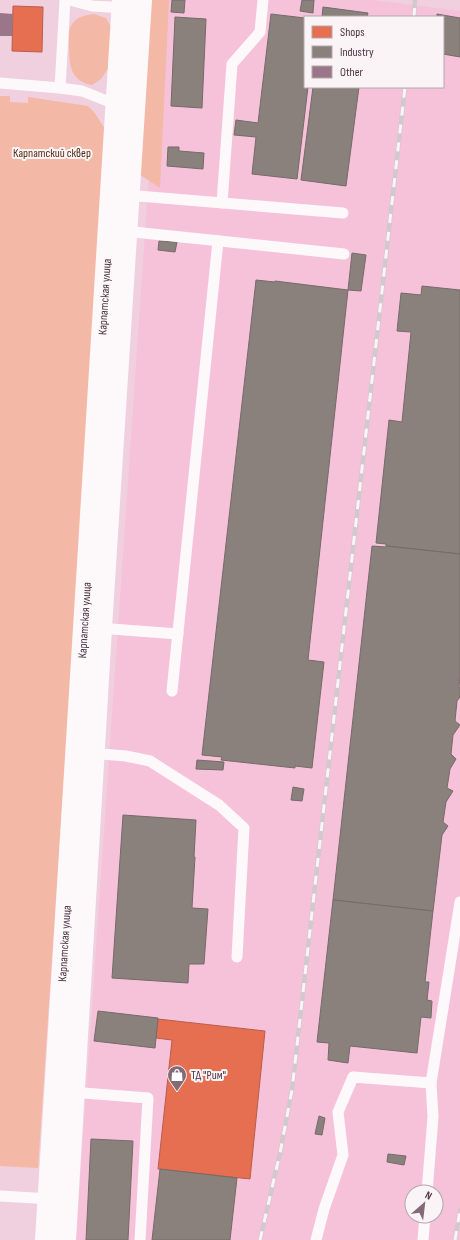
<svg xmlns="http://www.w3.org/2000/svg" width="460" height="1240" font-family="'Sofia Sans Condensed',sans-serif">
<rect width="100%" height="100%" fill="#f0cfde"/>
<path fill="#f6c2da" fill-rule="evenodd" d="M 161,0 L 372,0 L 460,11 L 460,1240 L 76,1240 ZM 305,17 L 443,17 L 443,87 L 305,87 ZM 412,1192 L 436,1192 L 436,1216 L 412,1216 Z"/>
<g fill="#f4b8a6">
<path d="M 149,0 L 169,0 L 160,188 L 139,174 Z"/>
<path d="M 94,14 L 106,18 L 113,31 L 110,66 L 101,79 L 92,85 C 69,81 69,62 69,43 C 69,36 68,27 74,22 C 79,16 87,15 94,14 Z"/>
<path d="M 0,96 L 10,96 L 10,102 L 28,103 L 28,97 L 88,106 L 94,112 L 105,129 L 102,210 L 38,1168 L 0,1166 Z"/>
</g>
<g fill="#e76f51" stroke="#b85d4b">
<path d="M 13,6 L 43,7 L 42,52 L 12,51 Z"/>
<path d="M 158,1019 L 265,1031 L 250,1179 L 158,1169 L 172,1040 L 156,1038 Z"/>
</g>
<g fill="#8a817c" stroke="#776a69">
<path d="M 172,0 L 185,0 L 184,13 L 171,12 Z"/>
<path d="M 302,0 L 314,0 L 313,13 L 300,11 Z"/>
<path d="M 323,7 L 368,13 L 367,17 L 322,17 Z"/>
<path d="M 271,14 L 305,18 L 305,87 L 308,87 L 297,179 L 252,174 L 256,137 L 234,135 L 236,120 L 258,123 Z"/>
<path d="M 437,14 L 460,18 L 460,57 L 443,54 L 443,17 L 437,17 Z"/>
<path d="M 175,17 L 206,19 L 202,108 L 171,106 Z"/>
<path d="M 313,87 L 359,87 L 346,186 L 301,180 Z"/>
<path d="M 168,147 L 179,147 L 179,151 L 204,153 L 203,169 L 167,166 Z"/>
<path d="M 159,241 L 177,242 L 175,252 L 158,250 Z"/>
<path d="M 352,253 L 366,255 L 361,291 L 348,290 Z"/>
<path d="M 256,280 L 275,282 L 275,281 L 348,290 L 308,660 L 324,662 L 312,768 L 295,766 L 295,768 L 221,760 L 222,757 L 202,755 Z"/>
<path d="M 422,286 L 460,290 L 460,554 L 386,546 L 386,544 L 376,543 L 389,420 L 402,422 L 411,332 L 397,331 L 401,293 L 421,295 Z"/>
<path d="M 372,546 L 386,547 L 386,546 L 460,554 L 460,676 L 459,687 L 460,688 L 460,697 L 457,701 L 455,721 L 460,725 L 453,735 L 451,754 L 456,759 L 450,769 L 447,788 L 453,791 L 446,802 L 443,822 L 448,826 L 442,835 L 433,911 L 333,900 Z"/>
<path d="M 197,760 L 224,762 L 223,770 L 196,769 Z"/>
<path d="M 293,787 L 304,789 L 302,801 L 291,800 Z"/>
<path d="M 123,815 L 196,820 L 194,857 L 195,857 L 192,908 L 208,909 L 204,964 L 189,964 L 188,983 L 112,978 Z"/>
<path d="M 333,900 L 433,911 L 425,982 L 429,982 L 427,1000 L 432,1001 L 431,1018 L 421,1017 L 417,1053 L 350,1046 L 348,1063 L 328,1060 L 329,1043 L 317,1042 Z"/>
<path d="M 98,1011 L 158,1018 L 155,1048 L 94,1041 Z"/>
<path d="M 319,1116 L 325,1118 L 322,1135 L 315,1134 Z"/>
<path d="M 91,1139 L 133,1141 L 128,1240 L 86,1240 Z"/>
<path d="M 388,1154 L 406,1156 L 404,1165 L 387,1162 Z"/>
<path d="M 160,1169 L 237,1178 L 230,1240 L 152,1240 Z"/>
</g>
<path fill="#9b768a" d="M 0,13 L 13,14 L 12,36 L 0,36 Z"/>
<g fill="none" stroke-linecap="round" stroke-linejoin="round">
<g stroke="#fdf8fa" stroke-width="11">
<path d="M 70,0 L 92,6 L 127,8"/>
<path d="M 0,83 L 60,88 L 82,91 L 120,106"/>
<path d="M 60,88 L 65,0"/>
<path d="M 126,195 L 343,213"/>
<path d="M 222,203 L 232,64 L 260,32 L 263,0"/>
<path d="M 124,231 L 344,254"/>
<path d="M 98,628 L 178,634"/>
<path d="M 172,691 L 218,241"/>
<path d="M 90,753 L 126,756 L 150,761 L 219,805 L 244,828 L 237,957"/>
<path d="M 71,1092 L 148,1098 L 140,1240"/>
<path d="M 427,1192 L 433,1117 L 431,1083"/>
<path d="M 0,1196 L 51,1199"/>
<path d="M 316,1240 L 324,1209 L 343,1155 L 338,1112 L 353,1077 L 431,1083 L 460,902"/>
<path d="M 423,1240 L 425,1216"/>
</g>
<g stroke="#fdf8fa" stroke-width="22">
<path id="s1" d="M 46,1240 L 123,0"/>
<path d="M 65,1240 L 101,628 L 141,0"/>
</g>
<defs>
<g id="rail">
<path d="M 414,17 L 415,0"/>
<path d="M 260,1240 L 280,1153 L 292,1090 L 405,87"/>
<path d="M 455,1240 L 460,1210"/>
</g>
</defs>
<use href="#rail" stroke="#d1c9cd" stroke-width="4.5"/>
<use href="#rail" stroke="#fbf4f7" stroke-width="3" stroke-dasharray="9" stroke-linecap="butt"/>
</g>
<defs>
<symbol id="shop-pin" viewBox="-11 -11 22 30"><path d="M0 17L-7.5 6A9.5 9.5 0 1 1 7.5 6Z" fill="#846a76" stroke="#fbf4f7"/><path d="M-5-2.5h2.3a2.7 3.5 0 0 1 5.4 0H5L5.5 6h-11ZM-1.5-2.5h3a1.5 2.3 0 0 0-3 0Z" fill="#fff"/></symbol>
</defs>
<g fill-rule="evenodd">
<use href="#shop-pin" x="166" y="1064" width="22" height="30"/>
</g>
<g text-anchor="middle" stroke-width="4" stroke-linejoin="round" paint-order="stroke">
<g font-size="12" fill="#562c11" stroke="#fbf4f7">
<text x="52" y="157">Карпатский сквер</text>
</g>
<g font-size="12" fill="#4a333e" stroke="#fbf4f7">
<text dy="4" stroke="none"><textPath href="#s1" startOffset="945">Карпатская улица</textPath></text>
<text dy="4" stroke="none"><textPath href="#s1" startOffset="621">Карпатская улица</textPath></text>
<text dy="4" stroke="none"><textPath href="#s1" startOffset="297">Карпатская улица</textPath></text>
</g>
<g font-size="12" fill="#4a333e" stroke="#fbf4f7" text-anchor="start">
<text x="191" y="1079">ТД "Рим"</text>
</g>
</g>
<rect x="304" y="16" width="140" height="72" fill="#fbf4f7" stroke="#b4a7ad"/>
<rect x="312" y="26" width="20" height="12" fill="#e76f51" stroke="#b4a7ad"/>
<text x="340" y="36" font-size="12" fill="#4a333e">Shops</text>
<rect x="312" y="46" width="20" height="12" fill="#8a817c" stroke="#b4a7ad"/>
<text x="340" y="56" font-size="12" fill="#4a333e">Industry</text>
<rect x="312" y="66" width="20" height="12" fill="#9b768a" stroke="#b4a7ad"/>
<text x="340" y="76" font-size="12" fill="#4a333e">Other</text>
<g transform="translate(424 1204) rotate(28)"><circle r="19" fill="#fbf4f7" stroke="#b4a7ad"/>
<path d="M0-3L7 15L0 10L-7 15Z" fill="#846a76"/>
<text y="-6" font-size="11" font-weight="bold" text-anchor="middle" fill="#4a333e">N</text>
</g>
</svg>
